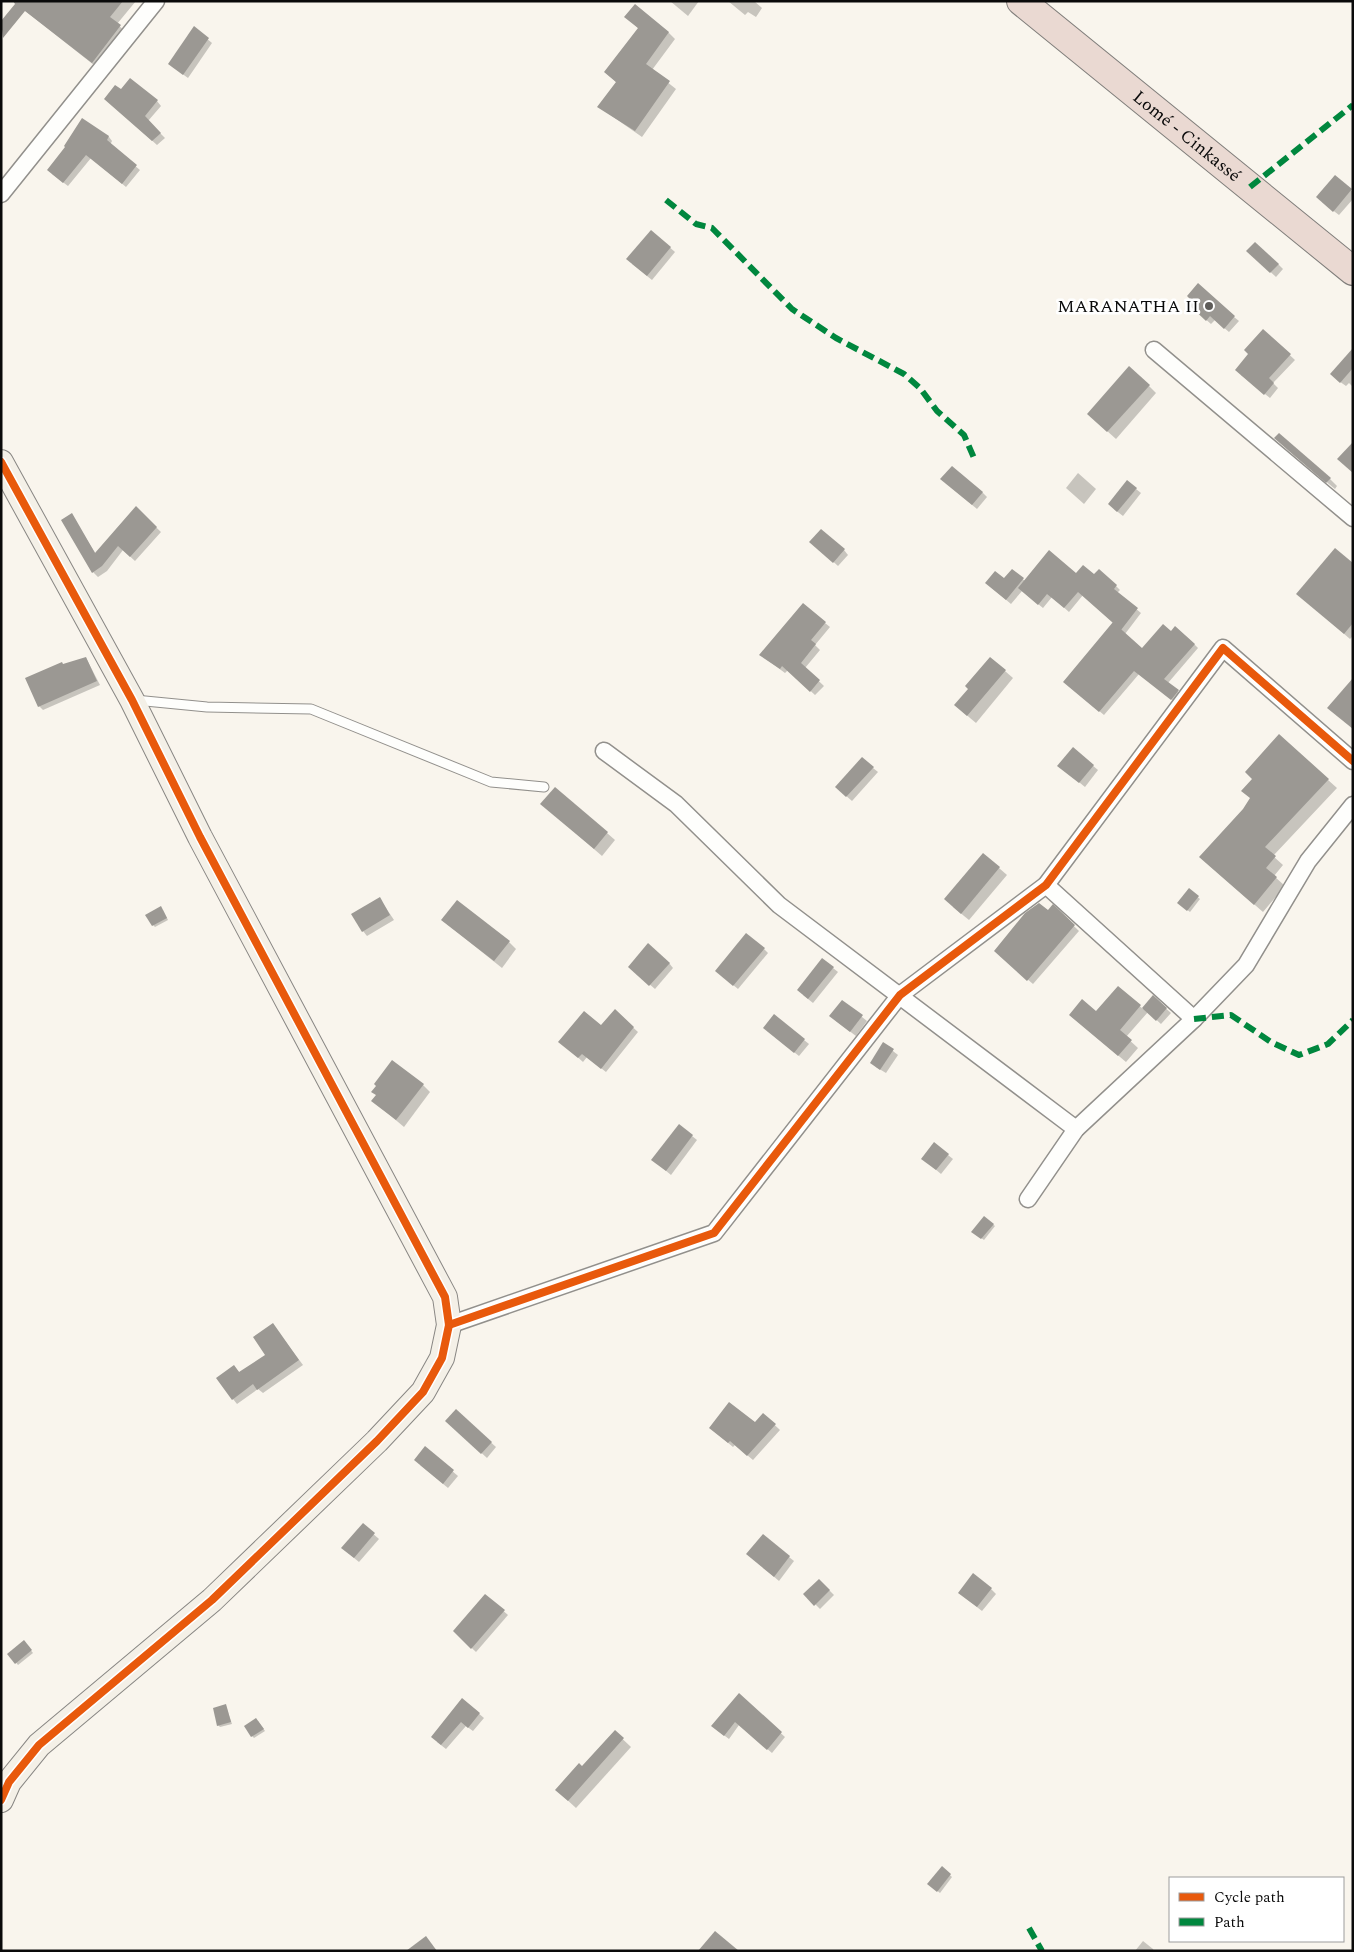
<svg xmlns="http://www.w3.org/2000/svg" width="1354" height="1952" font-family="Spectral,serif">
<rect width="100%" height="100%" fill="#f9f5ed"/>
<g fill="#0003">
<path d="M 19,1 L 136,1 L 117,24 L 127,33 L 99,69 L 24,10 Z"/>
<path d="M 670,1 L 699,1 L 688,16 Z"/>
<path d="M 728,1 L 754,1 L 762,8 L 756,17 L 748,12 L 745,15 Z"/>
<path d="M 626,17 L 668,32 L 675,39 L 652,70 L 676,89 L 642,137 L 599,107 L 617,83 L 605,72 L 639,29 Z"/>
<path d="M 194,28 L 212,43 L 188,78 L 173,67 Z"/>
<path d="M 121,91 L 157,101 L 161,106 L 148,121 L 165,138 L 157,145 L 110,103 Z"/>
<path d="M 83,120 L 109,137 L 112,141 L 110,145 L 140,170 L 126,187 L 91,158 L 68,186 L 52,174 Z"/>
<path d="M 1335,177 L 1353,192 L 1353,199 L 1339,215 L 1322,202 Z"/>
<path d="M 651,231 L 675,252 L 652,280 L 632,264 Z"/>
<path d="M 1248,251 L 1278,264 L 1283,269 L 1276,277 Z"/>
<path d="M 1195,310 L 1234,317 L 1239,321 L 1229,332 L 1215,320 L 1211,324 Z"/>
<path d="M 1263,330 L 1295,360 L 1273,383 L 1278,388 L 1270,398 L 1241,375 Z"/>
<path d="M 1353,349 L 1353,387 L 1349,383 L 1346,386 L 1336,379 Z"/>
<path d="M 1149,386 L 1156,393 L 1116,439 L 1096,421 Z"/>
<path d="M 1283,446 L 1330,479 L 1337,486 L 1335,489 Z"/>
<path d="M 1078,473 L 1096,489 L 1084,504 L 1066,488 Z"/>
<path d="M 947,484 L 982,492 L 987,497 L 977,509 Z"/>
<path d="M 1136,489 L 1141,493 L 1123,516 L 1114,509 Z"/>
<path d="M 136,508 L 161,532 L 135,561 L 123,550 L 107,571 L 98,577 L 93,572 L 71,515 L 96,554 Z"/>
<path d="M 816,546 L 844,550 L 848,555 L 838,566 Z"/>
<path d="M 1353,565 L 1353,636 L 1350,639 L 1304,599 Z"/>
<path d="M 1012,570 L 1025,581 L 1077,574 L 1094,576 L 1116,586 L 1120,590 L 1117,593 L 1141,613 L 1125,634 L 1142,650 L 1171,633 L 1194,644 L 1198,648 L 1168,683 L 1182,695 L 1176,703 L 1139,674 L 1104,715 L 1069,686 L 1114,623 L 1083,595 L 1069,612 L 1052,597 L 1043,608 L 1022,591 L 1011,604 L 992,588 L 1004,580 Z"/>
<path d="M 825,623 L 830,627 L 815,645 L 820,650 L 805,668 L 824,686 L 815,695 L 788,670 L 785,673 L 766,659 Z"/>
<path d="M 86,658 L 100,685 L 43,710 L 39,706 L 64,665 Z"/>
<path d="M 990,658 L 1013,678 L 976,723 L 963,712 Z"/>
<path d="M 1279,736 L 1337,788 L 1273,856 L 1283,865 L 1274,876 L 1285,886 L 1263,912 L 1209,865 L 1251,799 Z"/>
<path d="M 1073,749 L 1098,770 L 1085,787 L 1064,770 Z"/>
<path d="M 873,768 L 878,772 L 852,801 L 836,787 Z"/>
<path d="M 542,804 L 607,833 L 615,840 L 602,856 Z"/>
<path d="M 983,854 L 1007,875 L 969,920 L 953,907 Z"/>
<path d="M 1189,890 L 1200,899 L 1190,912 L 1179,903 Z"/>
<path d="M 380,899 L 394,920 L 367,936 L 363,931 Z"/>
<path d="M 1053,906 L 1079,931 L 1033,984 L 1000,956 Z"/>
<path d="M 163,910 L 168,920 L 155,927 L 153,925 Z"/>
<path d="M 442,920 L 509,942 L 516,949 L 502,968 Z"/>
<path d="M 764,949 L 768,953 L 738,989 L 721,975 Z"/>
<path d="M 669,963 L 673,968 L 655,989 L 634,971 Z"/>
<path d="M 833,968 L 838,972 L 813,1003 L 803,995 Z"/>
<path d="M 1118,987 L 1143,1009 L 1153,997 L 1171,1013 L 1161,1024 L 1148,1012 L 1126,1037 L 1138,1048 L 1126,1062 L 1070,1015 L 1096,1013 Z"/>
<path d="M 842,1001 L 867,1021 L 856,1036 L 836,1021 Z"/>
<path d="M 615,1011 L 638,1032 L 606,1072 L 587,1057 L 583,1062 L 565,1046 L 601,1027 Z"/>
<path d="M 770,1033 L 804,1040 L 809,1044 L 799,1056 Z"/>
<path d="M 884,1044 L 898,1055 L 886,1073 L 876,1067 Z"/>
<path d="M 423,1085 L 430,1092 L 404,1127 L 373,1101 L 377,1096 Z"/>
<path d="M 692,1136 L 697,1140 L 671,1175 L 653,1160 Z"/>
<path d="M 948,1155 L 953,1159 L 941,1174 L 928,1163 Z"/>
<path d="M 984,1218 L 995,1226 L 984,1240 L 973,1232 Z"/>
<path d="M 273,1325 L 303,1365 L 263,1393 L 258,1389 L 237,1404 L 233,1399 L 234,1366 L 240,1373 L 267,1355 Z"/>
<path d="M 456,1411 L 496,1447 L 487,1458 L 452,1426 Z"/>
<path d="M 763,1414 L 780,1430 L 753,1460 L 735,1445 L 733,1447 L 715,1432 L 755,1424 Z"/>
<path d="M 425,1448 L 458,1476 L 448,1488 L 420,1465 Z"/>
<path d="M 363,1525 L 379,1539 L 359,1562 L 348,1553 Z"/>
<path d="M 789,1557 L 794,1561 L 779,1581 L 753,1559 Z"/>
<path d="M 819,1580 L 834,1595 L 820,1609 L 805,1594 Z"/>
<path d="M 991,1589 L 996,1594 L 982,1611 L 964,1597 Z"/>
<path d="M 485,1595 L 508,1615 L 476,1652 L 454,1631 Z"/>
<path d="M 24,1642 L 33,1653 L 18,1665 L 9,1654 Z"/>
<path d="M 739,1695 L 785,1737 L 772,1753 L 739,1725 L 729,1739 L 717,1730 Z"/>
<path d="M 463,1700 L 484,1718 L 473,1731 L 466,1726 L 446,1749 L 437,1742 Z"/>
<path d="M 226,1706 L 232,1724 L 220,1727 L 218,1725 Z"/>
<path d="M 258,1721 L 265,1731 L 254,1738 L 252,1736 Z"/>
<path d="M 615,1732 L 631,1747 L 576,1808 L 564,1797 L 582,1768 Z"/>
<path d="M 942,1868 L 952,1877 L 940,1893 L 929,1884 Z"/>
<path d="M 1143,1941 L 1153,1949 L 1154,1951 L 1135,1951 Z"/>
</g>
<g fill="#9b9893">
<path d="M 13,1 L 123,1 L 110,17 L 121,25 L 92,63 L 25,11 L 3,38 L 1,21 L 15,4 Z"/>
<path d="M 635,4 L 669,32 L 646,64 L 670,81 L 635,131 L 597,107 L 616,82 L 604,72 L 638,28 L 624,17 Z"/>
<path d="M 194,26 L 209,38 L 183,75 L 168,64 Z"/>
<path d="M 130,78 L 158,100 L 145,116 L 161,133 L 152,141 L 104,99 L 115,85 L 121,89 Z"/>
<path d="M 82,118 L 109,136 L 107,140 L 137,165 L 122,184 L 86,155 L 63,183 L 47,170 L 65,147 L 64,146 Z"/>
<path d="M 1335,175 L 1352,189 L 1333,212 L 1316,197 Z"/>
<path d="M 651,230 L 671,247 L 647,276 L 626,259 Z"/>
<path d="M 1255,242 L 1279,264 L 1270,273 L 1246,251 Z"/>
<path d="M 1198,283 L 1235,316 L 1224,329 L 1210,316 L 1206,321 L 1189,305 L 1192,301 L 1187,296 Z"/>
<path d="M 1263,329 L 1291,354 L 1269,378 L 1274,383 L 1264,395 L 1235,370 L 1248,354 L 1244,350 Z"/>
<path d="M 1353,348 L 1353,368 L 1340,383 L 1330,374 Z"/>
<path d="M 1129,366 L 1150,385 L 1107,432 L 1087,414 Z"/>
<path d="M 1279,433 L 1331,478 L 1326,483 L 1274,438 Z"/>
<path d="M 1353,442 L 1353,473 L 1337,459 Z"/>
<path d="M 952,466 L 983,492 L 972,505 L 940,479 Z"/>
<path d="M 1127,480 L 1137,488 L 1117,512 L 1108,504 Z"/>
<path d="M 136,506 L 157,527 L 130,557 L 118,546 L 102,566 L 92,573 L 61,520 L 72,513 L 95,553 Z"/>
<path d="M 821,529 L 845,549 L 833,563 L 809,542 Z"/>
<path d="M 1335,548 L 1353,563 L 1353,623 L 1344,634 L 1296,594 Z"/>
<path d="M 1049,550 L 1076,573 L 1083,565 L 1094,574 L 1099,569 L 1117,585 L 1114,589 L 1138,608 L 1121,630 L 1078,592 L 1064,608 L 1047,594 L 1038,605 L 1018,588 Z"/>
<path d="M 1012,569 L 1024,578 L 1006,600 L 985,583 L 995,571 L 1004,578 Z"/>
<path d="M 803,603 L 826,622 L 811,640 L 816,644 L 801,663 L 820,680 L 810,692 L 782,666 L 780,669 L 759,655 Z"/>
<path d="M 1113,622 L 1142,648 L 1163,624 L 1171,631 L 1175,626 L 1195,644 L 1164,679 L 1179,690 L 1171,700 L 1134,671 L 1099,712 L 1063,682 Z"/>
<path d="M 86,657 L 97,681 L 38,707 L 25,678 L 62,662 L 63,664 Z"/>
<path d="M 990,657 L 1006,670 L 967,716 L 954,705 L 968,689 L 965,686 Z"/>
<path d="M 1353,678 L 1353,729 L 1327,708 Z"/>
<path d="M 1279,734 L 1329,779 L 1265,847 L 1276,856 L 1266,868 L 1277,877 L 1254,905 L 1199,857 L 1243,809 L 1250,798 L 1241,791 L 1252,779 L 1245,772 Z"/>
<path d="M 1073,747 L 1094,765 L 1079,783 L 1057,766 Z"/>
<path d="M 862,757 L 874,767 L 846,797 L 835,787 Z"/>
<path d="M 555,787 L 608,832 L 594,849 L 540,804 Z"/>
<path d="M 983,853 L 1000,867 L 961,914 L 944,899 Z"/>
<path d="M 1189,888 L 1199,896 L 1187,911 L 1177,903 Z"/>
<path d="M 380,897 L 390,915 L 362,932 L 351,914 Z"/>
<path d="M 457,900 L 510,941 L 494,961 L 441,920 Z"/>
<path d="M 1039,903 L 1048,910 L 1053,904 L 1075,925 L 1027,981 L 994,951 L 1025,913 Z"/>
<path d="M 161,906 L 167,918 L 152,926 L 145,915 Z"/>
<path d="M 746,933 L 765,948 L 733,986 L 715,971 Z"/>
<path d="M 648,943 L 670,963 L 649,986 L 628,967 Z"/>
<path d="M 822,958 L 834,967 L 808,999 L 797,990 Z"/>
<path d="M 1118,986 L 1141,1005 L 1120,1030 L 1132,1040 L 1118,1056 L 1069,1015 L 1082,999 L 1096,1011 Z"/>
<path d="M 1153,995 L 1167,1008 L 1156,1021 L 1142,1008 Z"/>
<path d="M 842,1000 L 863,1015 L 850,1032 L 829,1016 Z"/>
<path d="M 615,1009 L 634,1027 L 601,1069 L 582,1054 L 578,1058 L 558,1042 L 584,1011 L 601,1025 Z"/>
<path d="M 774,1014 L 805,1039 L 794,1053 L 763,1028 Z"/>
<path d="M 883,1042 L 894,1049 L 880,1070 L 870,1063 Z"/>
<path d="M 392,1060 L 424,1084 L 396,1120 L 371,1101 L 376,1095 L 371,1092 L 376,1086 L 374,1084 Z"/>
<path d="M 679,1124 L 693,1135 L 666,1171 L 651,1160 Z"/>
<path d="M 934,1142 L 949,1154 L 936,1170 L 921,1159 Z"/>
<path d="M 984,1216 L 994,1224 L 981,1239 L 971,1232 Z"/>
<path d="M 273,1323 L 299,1360 L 257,1390 L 253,1384 L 232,1400 L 216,1378 L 234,1365 L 239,1372 L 265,1355 L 253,1337 Z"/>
<path d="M 729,1402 L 755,1422 L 763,1413 L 776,1424 L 747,1456 L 730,1441 L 728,1443 L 709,1428 Z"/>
<path d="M 456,1409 L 492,1442 L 481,1454 L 445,1421 Z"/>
<path d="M 425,1446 L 454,1470 L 443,1484 L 414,1460 Z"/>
<path d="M 363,1523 L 375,1533 L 354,1558 L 341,1548 Z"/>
<path d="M 763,1534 L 790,1556 L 774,1577 L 746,1554 Z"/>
<path d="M 973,1573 L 992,1588 L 977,1607 L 958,1593 Z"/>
<path d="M 819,1579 L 830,1590 L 814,1606 L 803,1594 Z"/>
<path d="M 485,1594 L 505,1610 L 471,1649 L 453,1631 Z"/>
<path d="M 24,1640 L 32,1650 L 15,1664 L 7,1654 Z"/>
<path d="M 739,1693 L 782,1732 L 767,1750 L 735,1722 L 724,1736 L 711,1726 Z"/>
<path d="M 462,1698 L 480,1713 L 468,1728 L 461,1722 L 441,1745 L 431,1737 Z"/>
<path d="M 226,1704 L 231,1722 L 217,1726 L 213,1708 Z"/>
<path d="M 256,1718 L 264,1729 L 251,1737 L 244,1726 Z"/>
<path d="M 615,1730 L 624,1738 L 568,1801 L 555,1790 L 579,1763 L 582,1766 Z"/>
<path d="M 942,1866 L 951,1874 L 937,1892 L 927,1884 Z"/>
<path d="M 715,1931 L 739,1951 L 698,1951 Z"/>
<path d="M 426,1936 L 437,1951 L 406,1951 Z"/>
</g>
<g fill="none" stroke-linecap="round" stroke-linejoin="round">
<defs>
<path id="lane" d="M 135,700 L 207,707 L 311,709 L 491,782 L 544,787"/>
<g id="street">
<path d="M 1,194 L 156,1"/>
<path d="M 1154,350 L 1353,518"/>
<path d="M 604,751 L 676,804 L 779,905 L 1076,1129"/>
<path d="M 1046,885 L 1194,1019"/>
<path d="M 1028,1199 L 1076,1129 L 1194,1019 L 1246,965 L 1308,861 L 1353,805"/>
<path d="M 449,1325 L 714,1233 L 900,995 L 1046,885 L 1223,648 L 1353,761"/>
</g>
<path id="secondary" d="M 1,462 L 132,700 L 200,837 L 445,1297 L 449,1325 L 442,1358 L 423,1392 L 377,1441 L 212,1600 L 39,1745 L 9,1782 L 1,1800"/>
<g id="highway">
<path id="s1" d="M 1021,1 L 1353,271"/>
</g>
</defs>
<use href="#lane" stroke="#92908c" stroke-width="11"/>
<use href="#street" stroke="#92908c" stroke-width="19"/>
<use href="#secondary" stroke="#888683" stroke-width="26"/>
<use href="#highway" stroke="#7f7d7a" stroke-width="30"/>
<use href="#lane" stroke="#fefefc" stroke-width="9"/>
<use href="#street" stroke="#fefefc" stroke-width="16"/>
<use href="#secondary" stroke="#f4f0e7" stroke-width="24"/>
<use href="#highway" stroke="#ead9d2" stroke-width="28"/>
<g stroke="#00873e" stroke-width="6" stroke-dasharray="12 6" stroke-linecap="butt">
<path d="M 1250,187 L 1353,105"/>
<path d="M 666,200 L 696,224 L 712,228 L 792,309 L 836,338 L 904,374 L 920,388 L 937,411 L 964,435 L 974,458"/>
<path d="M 1194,1019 L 1231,1015 L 1271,1042 L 1299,1055 L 1328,1044 L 1353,1020"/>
<path d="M 1029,1928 L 1042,1951"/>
</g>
<defs>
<g id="cycleway">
<path d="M 1,462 L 132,700 L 200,837 L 445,1297 L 449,1325 L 442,1358 L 423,1392 L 377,1441 L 212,1600 L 39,1745 L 9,1782 L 1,1800"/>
<path d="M 449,1325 L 714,1233 L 900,995 L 1046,885 L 1223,648 L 1353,761"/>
</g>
</defs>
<use href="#cycleway" stroke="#fff" stroke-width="11"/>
<use href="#cycleway" stroke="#e8590c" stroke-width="8"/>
</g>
<circle fill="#5e5c59" stroke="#fff" stroke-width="2" cx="1209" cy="306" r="5"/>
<g text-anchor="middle" stroke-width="5" stroke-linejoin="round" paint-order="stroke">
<g font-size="18" fill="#0a0a0a" stroke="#fff">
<text dy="6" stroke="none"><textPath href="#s1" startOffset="214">Lomé - Cinkassé</textPath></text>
</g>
<g font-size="18" fill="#0a0a0a" stroke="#fff" text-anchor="end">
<text x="1199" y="312">MARANATHA II</text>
</g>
</g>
<rect width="1354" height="1952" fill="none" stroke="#0a0a0a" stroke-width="5"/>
<rect x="1169" y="1877" width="175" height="65" fill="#ffffff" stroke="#9d9d9d"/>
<rect x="1179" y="1893" width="25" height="8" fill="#e8590c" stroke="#9d9d9d"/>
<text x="1214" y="1902" font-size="15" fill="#0a0a0a">Cycle path</text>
<rect x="1179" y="1918" width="25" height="8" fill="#00873e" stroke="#9d9d9d"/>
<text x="1214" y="1927" font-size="15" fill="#0a0a0a">Path</text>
</svg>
